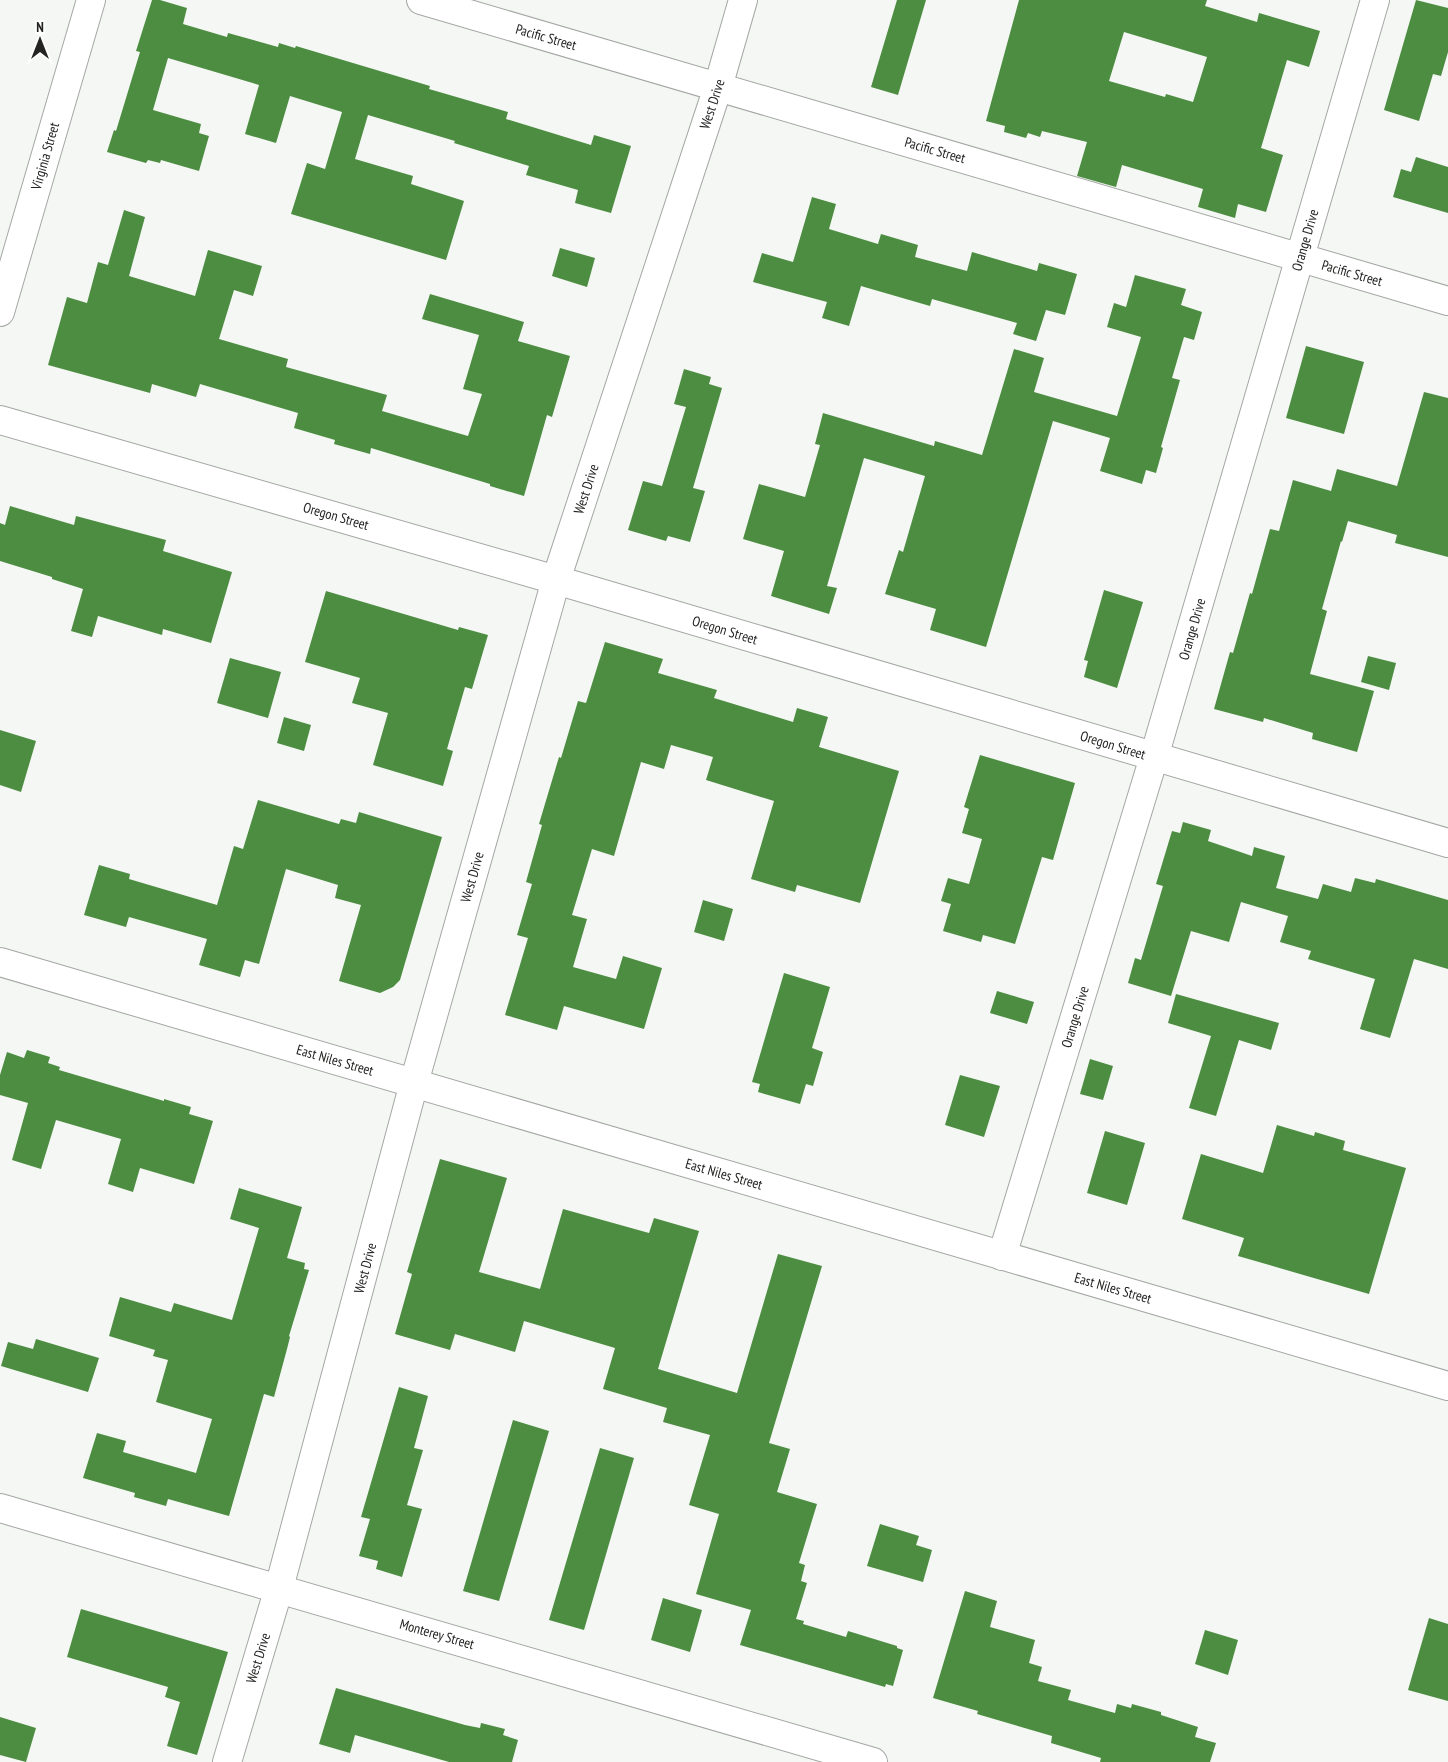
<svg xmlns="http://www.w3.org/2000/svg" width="1448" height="1762" font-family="'PT Sans Narrow',sans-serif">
<rect width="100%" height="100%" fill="#f4f7f3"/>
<g fill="#4d8d42" fill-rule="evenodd">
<path d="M 152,0 L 160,0 L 187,8 L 183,24 L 227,37 L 228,33 L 278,47 L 279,43 L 295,48 L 296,46 L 430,86 L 429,89 L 508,112 L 506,119 L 591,145 L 594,135 L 631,146 L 611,213 L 575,203 L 578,190 L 526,175 L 529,166 L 454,143 L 455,141 L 368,115 L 355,159 L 413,176 L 411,184 L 464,201 L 446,260 L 291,214 L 307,163 L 325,169 L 342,112 L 290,96 L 276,143 L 245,134 L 259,85 L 168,58 L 153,110 L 201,124 L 199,133 L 209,136 L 199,171 L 161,160 L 160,163 L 148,160 L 146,163 L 107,152 L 114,130 L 116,131 L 140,52 L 136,51 Z"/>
<path d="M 897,0 L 926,0 L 898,95 L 871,87 Z"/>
<path d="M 1019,0 L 1207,0 L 1205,6 L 1257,22 L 1259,13 L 1320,31 L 1309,67 L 1287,60 L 1261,148 L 1283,155 L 1266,212 L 1238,204 L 1235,218 L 1198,207 L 1203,189 L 1122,165 L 1116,187 L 1077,176 L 1087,142 L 1042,131 L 1040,137 L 1028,133 L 1026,138 L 1004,132 L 1005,126 L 986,121 ZM 1124,32 L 1207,57 L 1193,102 L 1166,94 L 1165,97 L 1109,81 Z"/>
<path d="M 1416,0 L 1448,8 L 1448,52 L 1441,76 L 1433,74 L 1419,121 L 1384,110 Z"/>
<path d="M 1416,157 L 1448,167 L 1448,213 L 1393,197 L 1401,169 L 1411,172 Z"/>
<path d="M 812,197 L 836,204 L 829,229 L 878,244 L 881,234 L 918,245 L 915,257 L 967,271 L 972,252 L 1037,271 L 1039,263 L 1077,274 L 1065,315 L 1046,310 L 1036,341 L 1013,334 L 1017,323 L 932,299 L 930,306 L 861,286 L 849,326 L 822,318 L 827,302 L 753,282 L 762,253 L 793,262 Z"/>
<path d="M 124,210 L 145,217 L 129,276 L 195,296 L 208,250 L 262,266 L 253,296 L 234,290 L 219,339 L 288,359 L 286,367 L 387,395 L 382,411 L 447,430 L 468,436 L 482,394 L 463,389 L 479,335 L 422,319 L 430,294 L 524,322 L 518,341 L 570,356 L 552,417 L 547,415 L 524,496 L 490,486 L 490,484 L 371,448 L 370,454 L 334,444 L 335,440 L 294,428 L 298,413 L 200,384 L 196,397 L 152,384 L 150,393 L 48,365 L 67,297 L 87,303 L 98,262 L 108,265 Z"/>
<path d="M 560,248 L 595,258 L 587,287 L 552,276 Z"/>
<path d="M 1135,275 L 1186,289 L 1181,305 L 1202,312 L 1194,340 L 1184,337 L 1172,378 L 1180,380 L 1161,447 L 1163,448 L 1156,473 L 1146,470 L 1142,484 L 1100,471 L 1110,438 L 1053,421 L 986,647 L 930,630 L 936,609 L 885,594 L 899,550 L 903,552 L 925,476 L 864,458 L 827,586 L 837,588 L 829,614 L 771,596 L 784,551 L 743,539 L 759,484 L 805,497 L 820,445 L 815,444 L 823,413 L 934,446 L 935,441 L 982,455 L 1014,349 L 1044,358 L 1034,392 L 1117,416 L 1141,337 L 1107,327 L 1114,303 L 1126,307 Z"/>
<path d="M 1306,346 L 1364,362 L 1344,434 L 1286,418 Z"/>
<path d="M 684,369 L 711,377 L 709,384 L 722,388 L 693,488 L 705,491 L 690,542 L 668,536 L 666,541 L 628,530 L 643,481 L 662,486 L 686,407 L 674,404 Z"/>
<path d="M 1424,392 L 1448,398 L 1448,557 L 1395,543 L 1397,535 L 1348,521 L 1342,542 L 1341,541 L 1322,609 L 1327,611 L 1310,674 L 1374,691 L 1357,752 L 1312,739 L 1313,733 L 1264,718 L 1263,722 L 1214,709 L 1230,652 L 1233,653 L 1250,593 L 1252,594 L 1270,529 L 1279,531 L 1293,480 L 1331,491 L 1337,469 L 1397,486 Z"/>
<path d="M 10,506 L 74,525 L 76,516 L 166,540 L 163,551 L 232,572 L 211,643 L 163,629 L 162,635 L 98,616 L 92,637 L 71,631 L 83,589 L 52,579 L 52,577 L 0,561 L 0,523 L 5,525 Z"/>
<path d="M 1104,590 L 1143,602 L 1117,688 L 1084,677 L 1088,661 L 1084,660 Z"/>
<path d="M 326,591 L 458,630 L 459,627 L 488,635 L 472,689 L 465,687 L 447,749 L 453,751 L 443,786 L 373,765 L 388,713 L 352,703 L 360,678 L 305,662 Z"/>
<path d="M 605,642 L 663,659 L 658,673 L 717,690 L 714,698 L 793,722 L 797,708 L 828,717 L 819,747 L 899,771 L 860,903 L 797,885 L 795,892 L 751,879 L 774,801 L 706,780 L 713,757 L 671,745 L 664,769 L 641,762 L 614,856 L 592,849 L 572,915 L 587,919 L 573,967 L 616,979 L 623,956 L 662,968 L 644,1029 L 564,1006 L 557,1030 L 505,1015 L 528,938 L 517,935 L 532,884 L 526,882 L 542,825 L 539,824 L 559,757 L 561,758 L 578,701 L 586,703 Z"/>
<path d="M 1368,656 L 1396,663 L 1389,690 L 1361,682 Z"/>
<path d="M 230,658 L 281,672 L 268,718 L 217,703 Z"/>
<path d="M 284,717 L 311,725 L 304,751 L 277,743 Z"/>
<path d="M 0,730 L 36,741 L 21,792 L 0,785 Z"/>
<path d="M 980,755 L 1075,783 L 1053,860 L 1042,857 L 1015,944 L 983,935 L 981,942 L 943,931 L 951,904 L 941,901 L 948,878 L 969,884 L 982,839 L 962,833 L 969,809 L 964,807 Z"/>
<path d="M 258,800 L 339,824 L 341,819 L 356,823 L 359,812 L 442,837 L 400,980 L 393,987 L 380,993 L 339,981 L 361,905 L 335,898 L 338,885 L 286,869 L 259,964 L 245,960 L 240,977 L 199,965 L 207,939 L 129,917 L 126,927 L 84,915 L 99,865 L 130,874 L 129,879 L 217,905 L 234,846 L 243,849 Z"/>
<path d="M 1183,822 L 1211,830 L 1208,841 L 1252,856 L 1254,847 L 1285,856 L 1276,888 L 1318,899 L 1323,884 L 1351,892 L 1355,878 L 1375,883 L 1376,879 L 1448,900 L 1448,969 L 1414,959 L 1390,1038 L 1360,1029 L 1375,979 L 1308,959 L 1311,951 L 1280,942 L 1288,916 L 1241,902 L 1229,942 L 1191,931 L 1171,996 L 1128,983 L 1135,958 L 1141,960 L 1163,886 L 1156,884 L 1172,831 L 1180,833 Z"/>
<path d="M 703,900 L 733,909 L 724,941 L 694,932 Z"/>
<path d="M 784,973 L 830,987 L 812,1048 L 823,1052 L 813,1086 L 806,1084 L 800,1104 L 758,1092 L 760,1084 L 752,1082 Z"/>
<path d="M 997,991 L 1034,1002 L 1027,1024 L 990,1013 Z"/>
<path d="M 1176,994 L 1279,1023 L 1271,1050 L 1239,1040 L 1216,1116 L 1189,1108 L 1211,1036 L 1168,1023 Z"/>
<path d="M 27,1050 L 50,1057 L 48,1063 L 60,1067 L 59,1070 L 164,1101 L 164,1099 L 191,1107 L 189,1114 L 213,1121 L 194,1184 L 140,1168 L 133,1192 L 108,1184 L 121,1139 L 56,1120 L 41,1169 L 12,1160 L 28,1103 L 0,1095 L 0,1075 L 7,1052 L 24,1058 Z"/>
<path d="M 1090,1059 L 1113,1066 L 1103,1100 L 1080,1094 Z"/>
<path d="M 960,1075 L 1000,1086 L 984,1137 L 945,1125 Z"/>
<path d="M 1277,1125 L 1314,1136 L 1315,1132 L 1345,1141 L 1343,1150 L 1406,1168 L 1369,1294 L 1238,1256 L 1244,1238 L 1182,1219 L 1201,1154 L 1263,1173 Z"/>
<path d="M 1105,1131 L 1145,1143 L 1127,1205 L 1087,1193 Z"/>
<path d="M 440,1159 L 507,1178 L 479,1272 L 540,1289 L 563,1209 L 649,1233 L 654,1218 L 699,1231 L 658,1369 L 737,1393 L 778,1254 L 822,1266 L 769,1443 L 790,1449 L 777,1492 L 817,1504 L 799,1563 L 805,1565 L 801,1581 L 807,1583 L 796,1619 L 804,1621 L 803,1624 L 846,1637 L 848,1631 L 897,1646 L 897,1648 L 903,1650 L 893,1686 L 886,1684 L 885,1687 L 740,1645 L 751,1610 L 696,1594 L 719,1514 L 689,1505 L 710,1435 L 663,1422 L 667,1408 L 603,1389 L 615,1348 L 524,1321 L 515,1352 L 455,1334 L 450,1350 L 395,1334 L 412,1274 L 407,1272 Z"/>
<path d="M 239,1188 L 302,1207 L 287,1258 L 305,1263 L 304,1269 L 309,1270 L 289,1336 L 290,1337 L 287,1349 L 274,1397 L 264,1394 L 229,1516 L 168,1499 L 166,1506 L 134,1497 L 135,1493 L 83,1478 L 97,1433 L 126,1441 L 123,1452 L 196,1473 L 212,1419 L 156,1402 L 168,1360 L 153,1356 L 155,1350 L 109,1336 L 120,1297 L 171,1312 L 174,1303 L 232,1320 L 259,1228 L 230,1219 Z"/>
<path d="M 36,1339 L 99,1358 L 88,1392 L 1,1366 L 8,1342 L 33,1349 Z"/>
<path d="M 399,1387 L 428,1396 L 414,1448 L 423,1450 L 407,1505 L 422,1509 L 402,1577 L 376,1569 L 378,1561 L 359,1556 L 370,1519 L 361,1517 Z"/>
<path d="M 513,1420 L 549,1431 L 499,1601 L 463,1591 Z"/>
<path d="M 600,1448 L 634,1458 L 584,1630 L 549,1620 Z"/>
<path d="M 880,1524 L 919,1536 L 916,1545 L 932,1550 L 923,1582 L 867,1566 Z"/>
<path d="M 965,1591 L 997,1601 L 990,1627 L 1035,1640 L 1029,1663 L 1042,1667 L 1038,1681 L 1071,1690 L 1068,1700 L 1115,1713 L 1117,1704 L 1131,1708 L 1132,1704 L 1161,1712 L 1161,1715 L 1198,1727 L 1195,1737 L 1216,1743 L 1210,1762 L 1100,1762 L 1101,1758 L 1051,1743 L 1052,1736 L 977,1714 L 978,1711 L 933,1698 Z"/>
<path d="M 663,1598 L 702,1610 L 690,1652 L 651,1640 Z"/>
<path d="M 81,1609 L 228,1652 L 197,1755 L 167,1746 L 180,1702 L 165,1697 L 168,1687 L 67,1657 Z"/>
<path d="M 1429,1618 L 1448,1624 L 1448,1701 L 1408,1690 Z"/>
<path d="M 1205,1630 L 1238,1640 L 1228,1675 L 1195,1664 Z"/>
<path d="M 336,1688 L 465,1725 L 480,1728 L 481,1723 L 505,1729 L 503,1735 L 518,1740 L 512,1762 L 449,1762 L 355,1735 L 350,1753 L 319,1744 Z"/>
<path d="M 0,1717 L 36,1728 L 26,1762 L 0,1755 Z"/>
</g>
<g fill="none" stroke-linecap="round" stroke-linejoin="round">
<defs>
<g id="minor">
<path d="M 421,0 L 1448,301"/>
<path d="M 0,312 L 91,0"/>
<path d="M 0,420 L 556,580 L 1448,843"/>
<path d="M 1002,1256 L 1154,757 L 1375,0"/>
<path d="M 0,1508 L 873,1762"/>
<path d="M 227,1762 L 279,1588 L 414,1083 L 556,580 L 718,87 L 743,0"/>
</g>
<path id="major" d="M 0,962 L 1448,1386"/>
</defs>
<use href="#minor" stroke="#a4a7a4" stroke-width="30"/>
<use href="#major" stroke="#a4a7a4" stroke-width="30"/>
<use href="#minor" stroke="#fff" stroke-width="28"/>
<use href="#major" stroke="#fff" stroke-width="28"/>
</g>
<g text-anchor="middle" stroke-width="4.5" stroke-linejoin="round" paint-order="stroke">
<g font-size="14" fill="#242523" stroke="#fff">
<text transform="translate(546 37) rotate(16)" y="5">Pacific Street</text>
<text transform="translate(712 104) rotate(-72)" y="5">West Drive</text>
<text transform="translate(935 150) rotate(16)" y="5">Pacific Street</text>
<text transform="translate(45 156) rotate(-74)" y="5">Virginia Street</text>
<text transform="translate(1305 240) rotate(-74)" y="5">Orange Drive</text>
<text transform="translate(1352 273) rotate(16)" y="5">Pacific Street</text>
<text transform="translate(586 489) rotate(-72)" y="5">West Drive</text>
<text transform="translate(336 516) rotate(16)" y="5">Oregon Street</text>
<text transform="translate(1192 629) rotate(-74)" y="5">Orange Drive</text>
<text transform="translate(725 630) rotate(17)" y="5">Oregon Street</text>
<text transform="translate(1113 745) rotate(17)" y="5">Oregon Street</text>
<text transform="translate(472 877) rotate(-74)" y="5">West Drive</text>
<text transform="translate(1075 1017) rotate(-73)" y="5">Orange Drive</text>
<text transform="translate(335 1060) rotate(16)" y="5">East Niles Street</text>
<text transform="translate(724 1174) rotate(16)" y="5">East Niles Street</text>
<text transform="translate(365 1268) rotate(-75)" y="5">West Drive</text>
<text transform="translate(1113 1288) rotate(16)" y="5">East Niles Street</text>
<text transform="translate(437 1634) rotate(16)" y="5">Monterey Street</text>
<text transform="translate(258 1658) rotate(-73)" y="5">West Drive</text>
</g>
</g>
<g transform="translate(40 40)" stroke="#ffffff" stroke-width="4" paint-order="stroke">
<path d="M0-4L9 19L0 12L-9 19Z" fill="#242523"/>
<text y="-8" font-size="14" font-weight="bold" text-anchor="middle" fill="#242523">N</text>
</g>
</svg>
